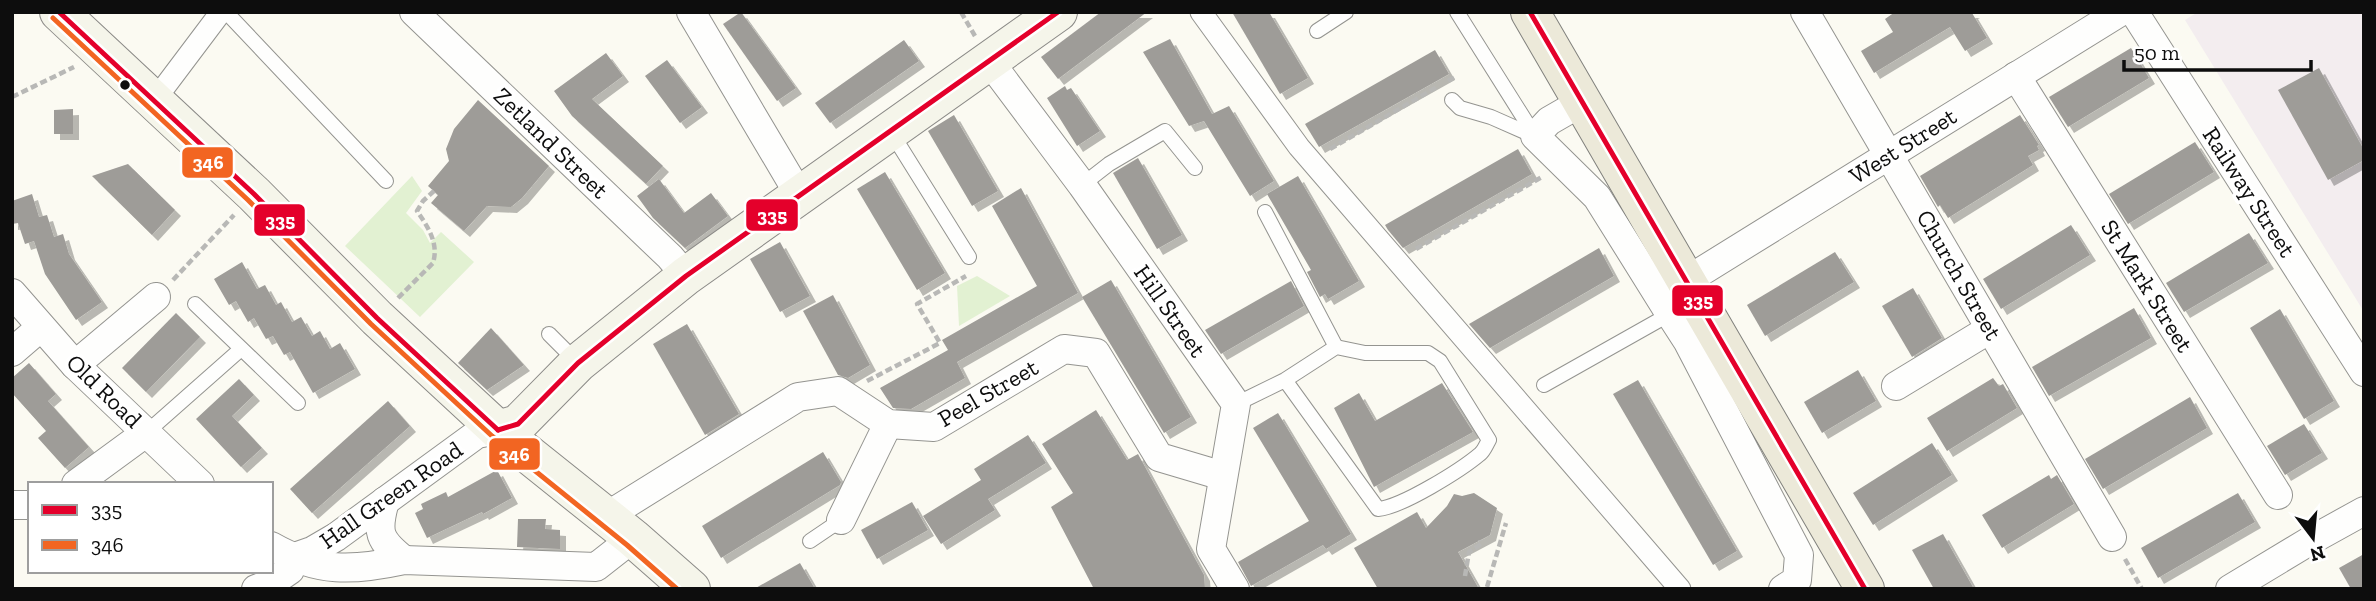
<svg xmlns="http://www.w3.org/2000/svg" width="2376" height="601" font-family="'Zilla Slab',serif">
<defs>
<filter id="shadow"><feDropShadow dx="6" dy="6" stdDeviation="0" flood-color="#0004"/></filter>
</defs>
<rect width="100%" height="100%" fill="#fbfaf2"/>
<path fill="#f3edef" d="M 2198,12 L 2364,12 L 2364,312 L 2185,20 Z"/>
<g fill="#e2f1d2">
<path d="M 412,176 L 422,191 L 406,213 L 423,230 L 430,243 L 441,232 L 474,262 L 420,317 L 345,246 Z"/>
<path d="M 977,276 L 1010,296 L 959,326 L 957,286 Z"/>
</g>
<g fill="#9e9c98" filter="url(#shadow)">
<path d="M 741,12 L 796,88 L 777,101 L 723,24 Z"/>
<path d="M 1101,12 L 1147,12 L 1058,79 L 1041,57 Z"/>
<path d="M 1232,12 L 1269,12 L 1308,78 L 1280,94 Z"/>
<path d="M 1895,12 L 1974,12 L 1972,13 L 1987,38 L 1965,51 L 1950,27 L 1874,73 L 1861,51 L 1893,32 L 1885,19 Z"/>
<path d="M 1170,39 L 1212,114 L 1229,106 L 1274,181 L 1250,196 L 1204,121 L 1189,126 L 1143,52 Z"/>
<path d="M 904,40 L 919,61 L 830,123 L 815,103 Z"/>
<path d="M 2131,48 L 2149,78 L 2068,127 L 2049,97 Z"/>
<path d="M 1435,50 L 1449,74 L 1319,147 L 1305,124 Z"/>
<path d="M 606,53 L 623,76 L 592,99 L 663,166 L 646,184 L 572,116 L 554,91 Z"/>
<path d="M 667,60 L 702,107 L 680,123 L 645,76 Z"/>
<path d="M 2319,68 L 2364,150 L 2364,160 L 2328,180 L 2278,90 Z"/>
<path d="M 1065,86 L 1067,90 L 1071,88 L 1100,131 L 1077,146 L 1047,98 Z"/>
<path d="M 478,100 L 549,166 L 522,198 L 511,207 L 487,206 L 464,231 L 431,203 L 438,195 L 428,186 L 449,161 L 446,149 L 454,129 Z"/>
<path d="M 73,109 L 73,134 L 54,134 L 54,110 Z"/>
<path d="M 954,115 L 998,191 L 972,206 L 928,131 Z"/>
<path d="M 2020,115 L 2039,145 L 2037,146 L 2039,150 L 2028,156 L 2033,165 L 1948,218 L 1940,205 L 1938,207 L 1920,176 Z"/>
<path d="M 2195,142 L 2214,172 L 2128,224 L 2109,194 Z"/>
<path d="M 1518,149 L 1532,174 L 1403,248 L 1388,230 L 1385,225 Z"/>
<path d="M 1138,158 L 1182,235 L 1157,249 L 1113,173 Z"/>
<path d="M 128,164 L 175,210 L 152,235 L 92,176 Z"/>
<path d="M 885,172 L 945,273 L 917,290 L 857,189 Z"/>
<path d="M 1298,176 L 1359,281 L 1328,299 L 1325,294 L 1320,297 L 1307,272 L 1311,270 L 1267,194 Z"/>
<path d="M 659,179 L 684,213 L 711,193 L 728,216 L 685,248 L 653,218 L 637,196 Z"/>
<path d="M 1021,188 L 1078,293 L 957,362 L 965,378 L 911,409 L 893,408 L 880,388 L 948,350 L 942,340 L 1037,286 L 992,206 Z"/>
<path d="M 32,194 L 39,217 L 47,215 L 54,237 L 63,234 L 69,254 L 102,302 L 76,320 L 45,274 L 34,241 L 25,244 L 18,223 L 12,224 L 12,201 Z"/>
<path d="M 2071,225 L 2090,255 L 2001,309 L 1983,279 Z"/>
<path d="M 2249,233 L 2268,263 L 2184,312 L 2166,283 Z"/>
<path d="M 780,242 L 810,296 L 780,312 L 750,259 Z"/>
<path d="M 1599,248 L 1614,276 L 1490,348 L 1469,324 Z"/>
<path d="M 1835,252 L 1854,282 L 1765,336 L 1747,305 Z"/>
<path d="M 242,262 L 257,289 L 265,285 L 276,305 L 281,302 L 292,322 L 301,317 L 312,336 L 320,331 L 330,349 L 340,343 L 355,369 L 313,393 L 290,352 L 284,355 L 273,336 L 266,339 L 254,318 L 248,322 L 236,301 L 229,305 L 214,279 Z"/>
<path d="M 1111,280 L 1191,417 L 1164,433 L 1082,297 Z"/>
<path d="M 1291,281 L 1304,306 L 1221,354 L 1205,330 Z"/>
<path d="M 1913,288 L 1942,338 L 1912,357 L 1882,306 Z"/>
<path d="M 833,295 L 870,365 L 848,378 L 838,375 L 803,311 Z"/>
<path d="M 2134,308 L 2151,338 L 2049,396 L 2032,367 Z"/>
<path d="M 2280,309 L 2334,401 L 2304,419 L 2250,328 Z"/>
<path d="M 176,313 L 200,337 L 146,392 L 122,368 Z"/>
<path d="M 687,324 L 739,414 L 705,435 L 653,344 Z"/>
<path d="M 491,328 L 524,365 L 487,390 L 458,363 Z"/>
<path d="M 29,363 L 56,394 L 48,401 L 89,447 L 65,468 L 38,438 L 46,431 L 12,393 L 12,378 Z"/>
<path d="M 1858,370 L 1876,401 L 1822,433 L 1804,402 Z"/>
<path d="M 1993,378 L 1999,386 L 2003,384 L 2017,408 L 1947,451 L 1927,418 Z"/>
<path d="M 239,379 L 254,395 L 232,416 L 262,448 L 241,467 L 196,419 Z"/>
<path d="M 1638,380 L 1737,551 L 1713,565 L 1613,394 Z"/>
<path d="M 1442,383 L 1473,432 L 1374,487 L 1334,408 L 1359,393 L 1375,421 Z"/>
<path d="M 2190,397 L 2207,428 L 2103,489 L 2085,459 Z"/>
<path d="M 388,401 L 410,426 L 312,513 L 290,489 Z"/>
<path d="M 1096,410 L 1127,460 L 1138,454 L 1204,575 L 1205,589 L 1094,589 L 1051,507 L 1073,493 L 1042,444 Z"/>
<path d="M 1278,413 L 1351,534 L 1326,549 L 1323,545 L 1251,586 L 1238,562 L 1309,521 L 1253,428 Z"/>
<path d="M 2304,424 L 2322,453 L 2285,475 L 2267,446 Z"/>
<path d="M 1028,435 L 1046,463 L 988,499 L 995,510 L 941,544 L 923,516 L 981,480 L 974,469 Z"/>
<path d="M 1932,443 L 1952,475 L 1873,525 L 1853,493 Z"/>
<path d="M 823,452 L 841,482 L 840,485 L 721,558 L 702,526 Z"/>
<path d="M 497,470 L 512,498 L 483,514 L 482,512 L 427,538 L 415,513 L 423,509 L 421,504 L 446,492 L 448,497 Z"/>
<path d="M 2049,475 L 2051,479 L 2057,475 L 2074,504 L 2002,548 L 1982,515 Z"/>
<path d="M 1474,493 L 1497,508 L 1490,535 L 1458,552 L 1479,589 L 1378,589 L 1354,548 L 1417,512 L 1426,528 L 1447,506 L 1454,494 L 1462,496 Z"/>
<path d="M 2238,493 L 2255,522 L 2158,578 L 2141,548 Z"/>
<path d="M 912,502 L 928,530 L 877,559 L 861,530 Z"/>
<path d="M 518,519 L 546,519 L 545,529 L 560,530 L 560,549 L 517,547 Z"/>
<path d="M 1943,534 L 1974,589 L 1934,589 L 1912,550 Z"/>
<path d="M 2364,554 L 2364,589 L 2351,589 L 2339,568 Z"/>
<path d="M 800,563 L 815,589 L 754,589 Z"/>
</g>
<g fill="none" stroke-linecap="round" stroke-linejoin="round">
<defs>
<g id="service">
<path d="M 226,12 L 386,181"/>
<path d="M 1457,12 L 1535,136"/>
<path d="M 1317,31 L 1346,12"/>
<path d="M 1452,100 L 1460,108 L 1491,117 L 1534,136"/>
<path d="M 891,132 L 969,257"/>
<path d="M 1082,185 L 1109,164 L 1165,131 L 1195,168"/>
<path d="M 1265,212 L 1336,347"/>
<path d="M 195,304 L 298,403"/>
<path d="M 549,334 L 577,362"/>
<path d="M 1544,385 L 1670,314"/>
<path d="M 1236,404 L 1285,380 L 1336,347 L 1365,353 L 1428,353 L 1440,361 L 1489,440 C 1486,445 1484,451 1480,454 C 1461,470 1402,507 1378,509 L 1285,380"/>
<path d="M 147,432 L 241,349"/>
<path d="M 810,541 L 841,520"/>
</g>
<g id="pedestrian">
<path d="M 1201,12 L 1299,147 L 1680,589"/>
<path d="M 154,101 L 221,12"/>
</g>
<g id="minor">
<path d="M 414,12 L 670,257 L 686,276"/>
<path d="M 691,12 L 800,196"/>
<path d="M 1805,12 L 2112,537"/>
<path d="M 2134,12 L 2364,372"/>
<path d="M 990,62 L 1082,185 L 1236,404 L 1211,549 L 1235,589"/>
<path d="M 2016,76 L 2278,495"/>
<path d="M 1582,102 L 1549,121 L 1535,136 L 1597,197 L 1670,314 L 1688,342 L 1799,555 L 1797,580 L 1783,589"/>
<path d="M 1686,281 L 2120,12"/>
<path d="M 12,293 L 75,365 L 200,484"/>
<path d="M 12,352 L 41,327"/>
<path d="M 75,365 L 156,297"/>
<path d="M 1896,386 L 1990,329"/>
<path d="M 76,484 L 147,432"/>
<path d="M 385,501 C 376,533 379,540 404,560"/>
<path d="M 12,505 L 30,505"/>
<path d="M 607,516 L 798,397 L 838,391 L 888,424 L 934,427 L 1064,349 L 1096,353 L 1159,457 L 1223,476"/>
<path d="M 841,520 L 888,424"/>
<path d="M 271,546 C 318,573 353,571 404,560 L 596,567 L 633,538"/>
<path d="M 292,558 L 312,551 L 336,537 L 477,434 L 498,430"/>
<path d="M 256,589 L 271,583 L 290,570 L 292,558"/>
<path d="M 2230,589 L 2308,542 L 2364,511"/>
</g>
<g id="secondary">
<path d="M 59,12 L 254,194 L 377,318 L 498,430 L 633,538 L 691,589"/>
<path d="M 498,430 L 518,424 L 578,363 L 686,276 L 1058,12"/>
</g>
<path id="primary" d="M 1530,12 L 1865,589"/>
</defs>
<use href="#service" stroke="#949490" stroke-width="16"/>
<use href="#pedestrian" stroke="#949490" stroke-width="23"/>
<use href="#minor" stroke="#949490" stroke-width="30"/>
<use href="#secondary" stroke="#8b8a87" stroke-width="40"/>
<use href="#primary" stroke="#81817d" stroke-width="40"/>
<g stroke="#b8b8b6" stroke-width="4.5" stroke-dasharray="7 3.5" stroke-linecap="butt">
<path d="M 961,12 L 975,36"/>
<path d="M 1448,81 L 1457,76"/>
<path d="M 12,97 L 74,67"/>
<path d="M 1330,149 L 1437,87"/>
<path d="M 1416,249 L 1542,177"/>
<path d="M 173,280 L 234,215"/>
<path d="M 398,298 L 433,263 C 439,243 428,227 417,211 L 423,201 L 434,191"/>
<path d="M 867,381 L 940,343 L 917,304 L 966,276"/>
<path d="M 2125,559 L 2142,589"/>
<path d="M 1465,576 L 1469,552 L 1481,544 L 1480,540"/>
<path d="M 1487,587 L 1506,523"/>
</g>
<use href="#service" stroke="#fefefd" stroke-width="14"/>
<use href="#pedestrian" stroke="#fefefd" stroke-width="21"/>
<use href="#minor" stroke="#fefefd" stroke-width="28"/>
<use href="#secondary" stroke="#f5f5ea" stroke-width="38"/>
<use href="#primary" stroke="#ece9d9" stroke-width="38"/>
<defs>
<g id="bus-1">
<path d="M 59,12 L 254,194 L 377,318 L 498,430"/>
<path d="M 1530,12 L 1865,589"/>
<path d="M 498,430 L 518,424 L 578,363 L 686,276 L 1058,12"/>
</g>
<path id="bus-2" d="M 53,18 L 248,200 L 371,324 L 492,436 L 627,545 L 677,589"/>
</defs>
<use href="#bus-1" stroke="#fff" stroke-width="10"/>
<use href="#bus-2" stroke="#fff" stroke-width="10"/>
<use href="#bus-1" stroke="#e4002b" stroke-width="5"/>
<use href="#bus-2" stroke="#f26522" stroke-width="5"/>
</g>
<circle fill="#0d0d0d" stroke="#fff" stroke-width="2.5" cx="125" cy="85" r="6"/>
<g text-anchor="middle" stroke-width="7" stroke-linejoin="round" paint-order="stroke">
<g font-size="24" fill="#0d0d0d" stroke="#fff">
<text transform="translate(551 143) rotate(44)" y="8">Zetland Street</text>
<text transform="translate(1903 146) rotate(-32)" y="8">West Street</text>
<text transform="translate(2249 192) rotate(57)" y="8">Railway Street</text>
<text transform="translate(1959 275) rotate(60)" y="8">Church Street</text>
<text transform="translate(2147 286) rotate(58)" y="8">St Mark Street</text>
<text transform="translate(1170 311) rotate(55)" y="8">Hill Street</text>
<text transform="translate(104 391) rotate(44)" y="8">Old Road</text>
<text transform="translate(988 393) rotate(-30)" y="8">Peel Street</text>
<text transform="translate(391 495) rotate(-35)" y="8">Hall Green Road</text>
</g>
</g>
<g stroke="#fff" stroke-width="2.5">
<rect x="181" y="146" width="53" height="33" rx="7" fill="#f26522"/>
<rect x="745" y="198" width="54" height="34" rx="7" fill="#e4002b"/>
<rect x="253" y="203" width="53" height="34" rx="7" fill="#e4002b"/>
<rect x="1671" y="284" width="53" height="33" rx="7" fill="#e4002b"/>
<rect x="488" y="437" width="53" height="34" rx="7" fill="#f26522"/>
</g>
<g font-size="19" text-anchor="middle" font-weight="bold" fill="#fff">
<text x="208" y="169">346</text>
<text x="772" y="222">335</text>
<text x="280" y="227">335</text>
<text x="1698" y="307">335</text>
<text x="514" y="461">346</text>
</g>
<rect width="2376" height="601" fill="none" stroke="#0d0d0d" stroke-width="28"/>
<rect x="28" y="482" width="245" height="91" fill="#ffffff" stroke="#9e9e9e" stroke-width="2"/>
<rect x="42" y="505" width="35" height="10" fill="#e4002b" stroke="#9e9e9e" stroke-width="2"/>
<text x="91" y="517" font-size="21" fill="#0d0d0d">335</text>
<rect x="42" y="540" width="35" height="10" fill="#f26522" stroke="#9e9e9e" stroke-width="2"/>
<text x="91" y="552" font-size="21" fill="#0d0d0d">346</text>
<g transform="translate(2313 538) rotate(164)" stroke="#ffffff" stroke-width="5" paint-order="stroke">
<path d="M0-5L12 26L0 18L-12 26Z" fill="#0d0d0d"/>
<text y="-10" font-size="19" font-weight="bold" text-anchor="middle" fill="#0d0d0d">N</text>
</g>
<path d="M2124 60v10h187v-10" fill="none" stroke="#0d0d0d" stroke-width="3.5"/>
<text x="2134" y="60" font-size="21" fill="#0d0d0d" stroke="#ffffff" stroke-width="5" paint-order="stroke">50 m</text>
</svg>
